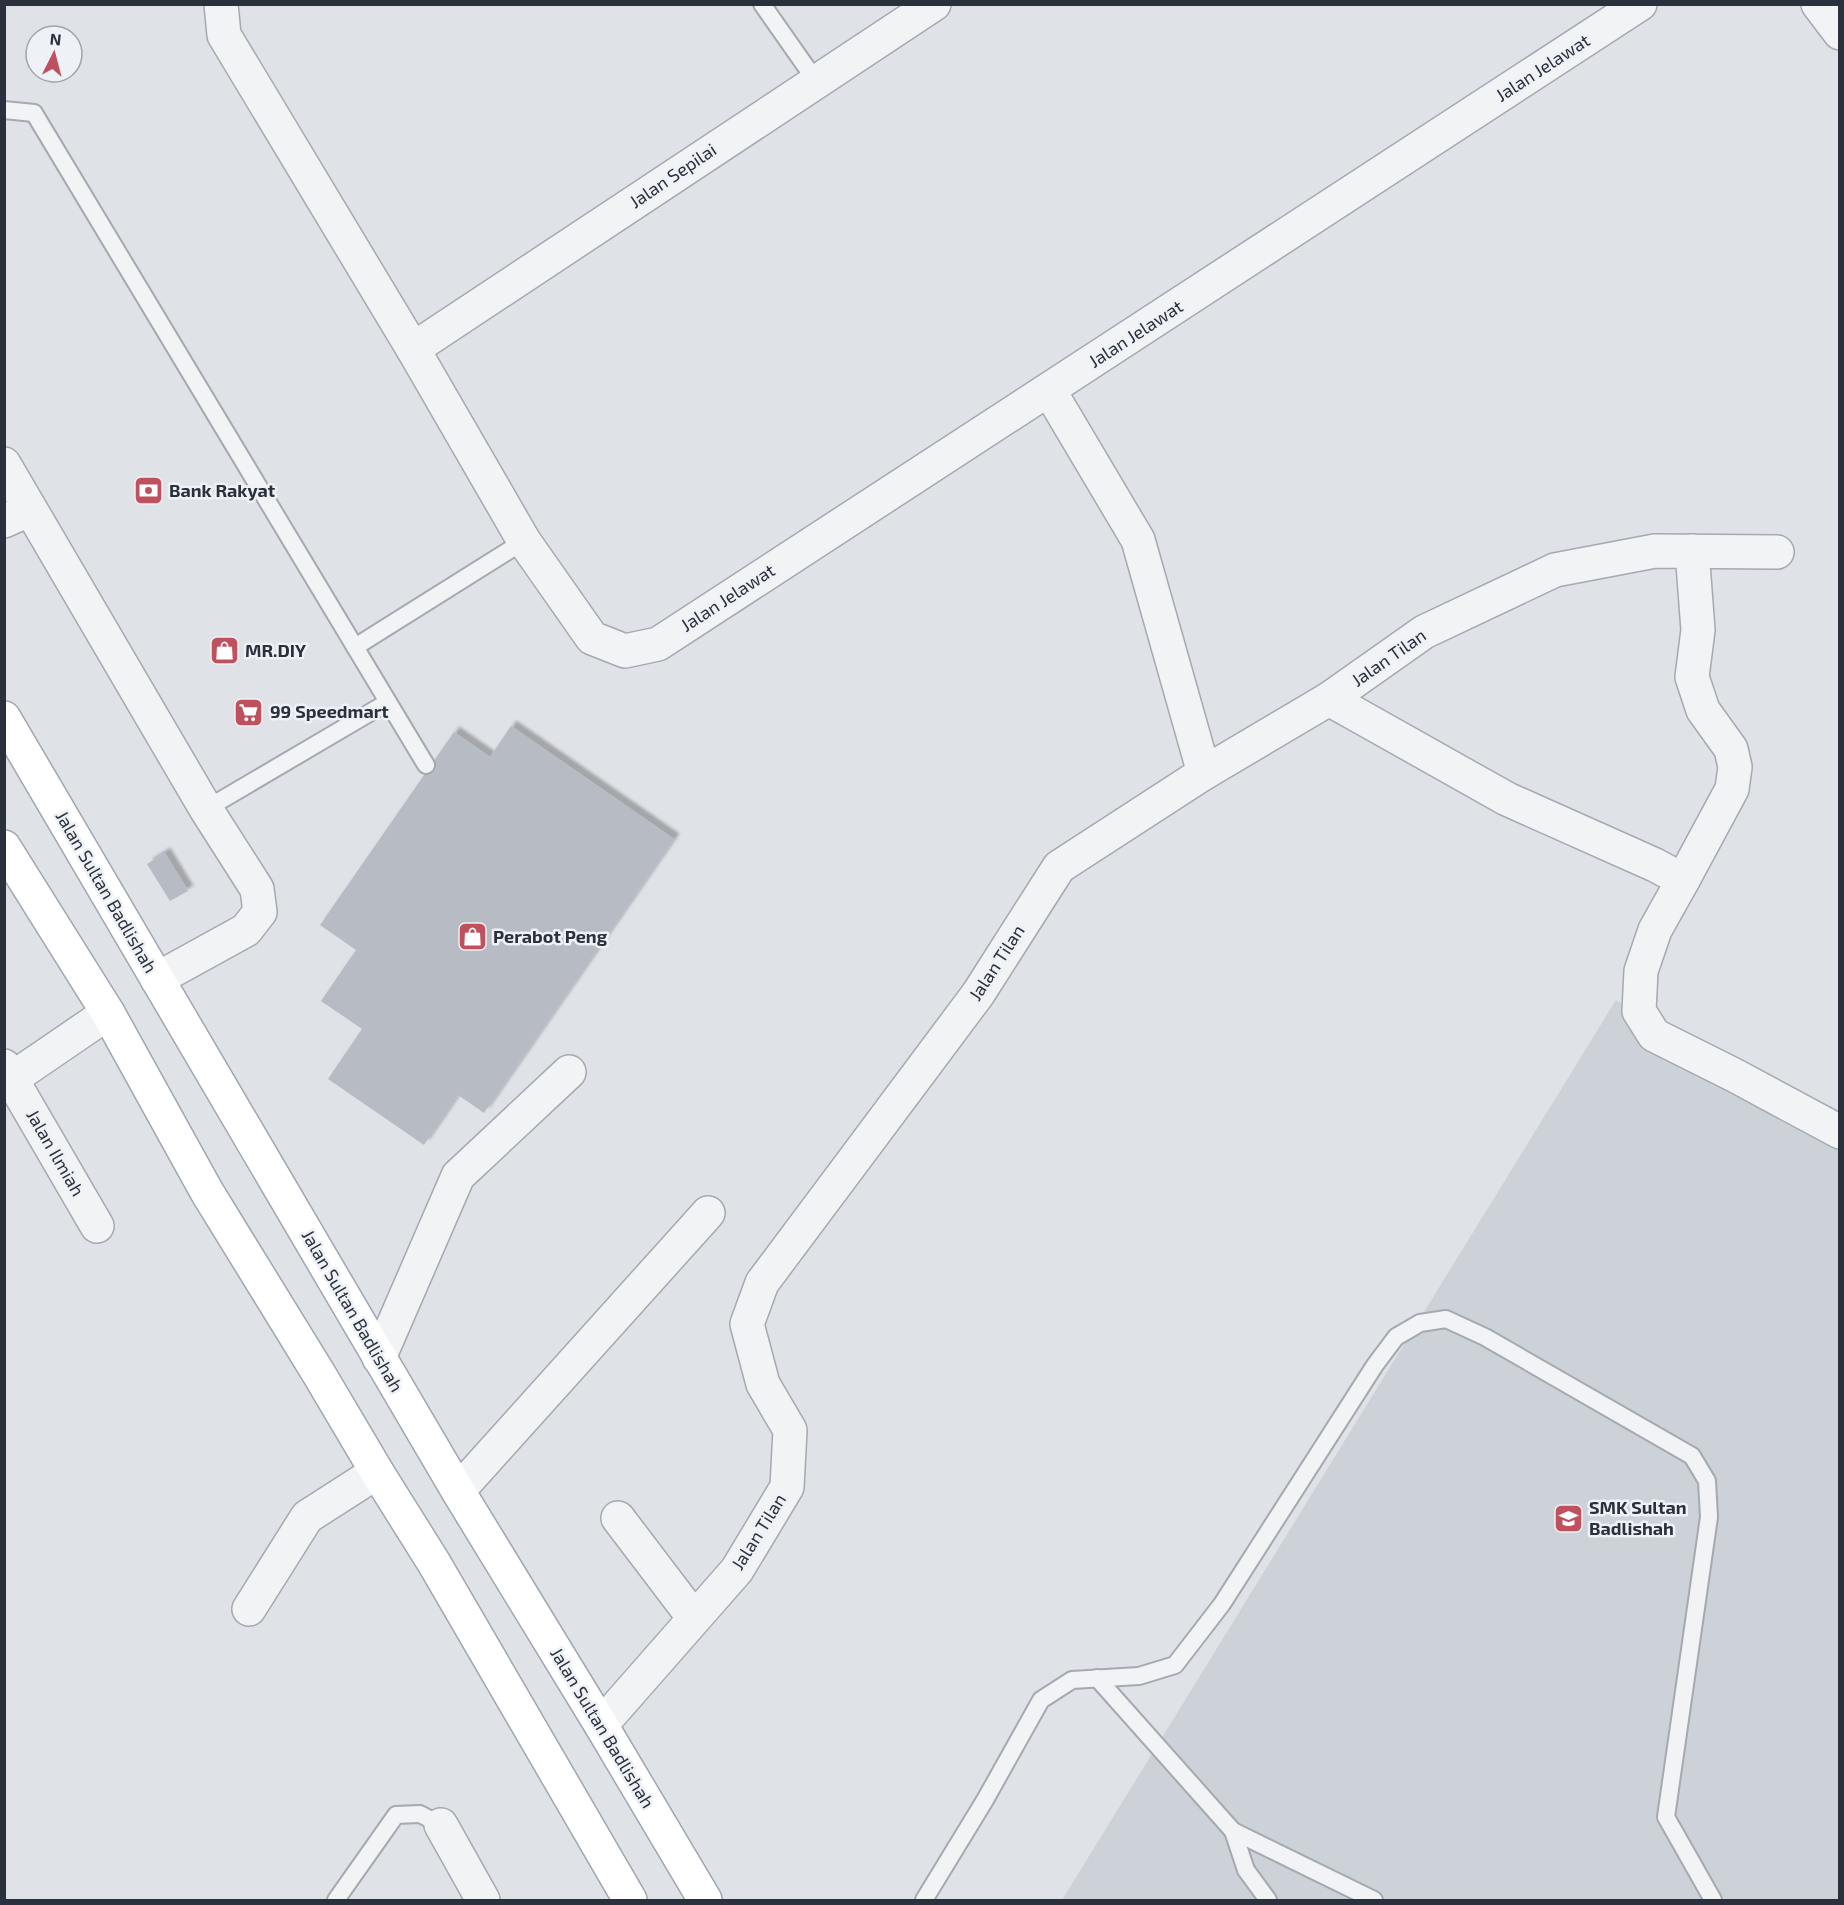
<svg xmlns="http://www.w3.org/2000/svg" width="1844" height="1905" font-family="'Exo 2',sans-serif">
<defs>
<filter id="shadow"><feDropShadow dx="5.5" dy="-5.5" stdDeviation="1.5" flood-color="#0004"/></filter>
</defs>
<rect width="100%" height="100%" fill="#dfe2e7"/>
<path fill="#cdd1d8" d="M 1616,1000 L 1839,1136 L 1839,1900 L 1062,1900 Z"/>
<g fill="#b7bbc3" filter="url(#shadow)">
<path d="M 511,726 L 674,839 L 484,1113 L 458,1095 L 424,1145 L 328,1079 L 362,1029 L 321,1001 L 356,950 L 320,925 L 454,732 L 490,757 Z"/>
<path d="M 165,853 L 188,891 L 170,901 L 147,864 Z"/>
</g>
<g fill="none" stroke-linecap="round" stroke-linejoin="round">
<defs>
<g id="service">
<path d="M 762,4 L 816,81"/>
<path d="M 4,110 L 34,113 L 426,765"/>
<path d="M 355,647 L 524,541"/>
<path d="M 206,809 L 388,702"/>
<path d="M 1097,1678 L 1233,1831 L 1246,1870 L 1268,1900"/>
<path d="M 1233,1831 L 1374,1900"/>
<path d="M 336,1900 L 396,1815 L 420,1814 L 441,1825"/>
<path d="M 924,1900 L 985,1800 L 1041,1700 L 1072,1680 L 1139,1676 L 1175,1665 L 1222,1604 L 1375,1365 L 1396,1337 L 1420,1323 L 1446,1319 L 1485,1337 L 1692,1456 L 1707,1481 L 1709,1517 L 1666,1817 L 1713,1900"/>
</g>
<g id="minor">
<path d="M 221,4 L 224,35 L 413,349 L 524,541 L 592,638 L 625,651 L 658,644 L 1640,4"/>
<path d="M 1818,4 L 1840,33"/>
<path d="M 413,349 L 934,4"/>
<path d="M 1049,390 L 1138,540 L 1204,773"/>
<path d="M 4,464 L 206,809 L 257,889 L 260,912 L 246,930 L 157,979"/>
<path d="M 4,521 L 29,510"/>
<path d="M 1329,699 L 1507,799 L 1655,865 L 1683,880 L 1655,930 L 1641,971 L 1639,1011 L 1654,1035 L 1734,1075 L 1840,1132"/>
<path d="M 1683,880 L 1732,789 L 1735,767 L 1731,749 L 1703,710 L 1692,677 L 1698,630 L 1692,551"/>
<path d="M 4,1066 L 97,1226"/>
<path d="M 4,1084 L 108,1013"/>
<path d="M 379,1358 L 458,1176 L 569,1072"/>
<path d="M 458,1491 L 708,1213"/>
<path d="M 618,1518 L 694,1618"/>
<path d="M 249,1609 L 307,1517 L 377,1472"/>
<path d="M 601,1725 L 737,1570 L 787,1487 L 790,1430 L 763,1384 L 747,1324 L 762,1283 L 978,994 L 1059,867 L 1204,773 L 1329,699 L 1424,632 L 1555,570 L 1655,551 L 1777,552"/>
<path d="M 441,1825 L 483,1900"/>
</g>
<g id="primary">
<path d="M 4,718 L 458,1491 L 601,1725 L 705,1900"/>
<path d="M 4,847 L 108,1013 L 207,1192 L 319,1374 L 377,1472 L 434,1563 L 630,1900"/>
</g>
</defs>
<use href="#service" stroke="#a5a9b0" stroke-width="20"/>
<use href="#minor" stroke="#a5a9b0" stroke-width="36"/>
<use href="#primary" stroke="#a0a6b1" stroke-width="36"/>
<use href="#service" stroke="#f1f3f5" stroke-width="16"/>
<use href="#minor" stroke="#f1f3f5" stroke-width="33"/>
<use href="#primary" stroke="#fff" stroke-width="33"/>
</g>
<defs>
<symbol id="bank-square" viewBox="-11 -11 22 22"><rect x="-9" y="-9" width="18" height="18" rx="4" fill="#bf515e" stroke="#eef1f5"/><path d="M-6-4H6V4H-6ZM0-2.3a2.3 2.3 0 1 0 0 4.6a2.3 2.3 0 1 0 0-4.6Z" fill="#fff"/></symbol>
<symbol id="shop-square" viewBox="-11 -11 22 22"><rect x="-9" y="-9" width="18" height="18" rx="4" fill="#bf515e" stroke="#eef1f5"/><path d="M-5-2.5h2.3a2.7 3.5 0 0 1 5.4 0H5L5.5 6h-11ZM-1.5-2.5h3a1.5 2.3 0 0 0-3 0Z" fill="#fff"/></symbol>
<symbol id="supermarket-square" viewBox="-11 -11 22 22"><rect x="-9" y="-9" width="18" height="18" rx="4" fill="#bf515e" stroke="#eef1f5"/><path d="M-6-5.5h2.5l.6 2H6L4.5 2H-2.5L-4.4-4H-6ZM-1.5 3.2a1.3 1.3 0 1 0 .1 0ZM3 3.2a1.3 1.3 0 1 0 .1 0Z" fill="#fff"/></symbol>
<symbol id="school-square" viewBox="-11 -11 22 22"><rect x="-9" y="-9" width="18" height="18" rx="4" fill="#bf515e" stroke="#eef1f5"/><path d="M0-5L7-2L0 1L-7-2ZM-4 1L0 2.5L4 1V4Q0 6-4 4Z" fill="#fff"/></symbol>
</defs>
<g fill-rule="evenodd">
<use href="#bank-square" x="132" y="474" width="33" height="33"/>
<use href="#shop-square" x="208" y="634" width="33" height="33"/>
<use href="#supermarket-square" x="232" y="696" width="33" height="33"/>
<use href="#shop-square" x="456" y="920" width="33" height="33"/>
<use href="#school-square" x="1552" y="1502" width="33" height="33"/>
</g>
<g text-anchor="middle" stroke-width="5" stroke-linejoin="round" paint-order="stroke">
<g font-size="18" fill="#2a303c" stroke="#eef1f5">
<text transform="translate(1543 68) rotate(-33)" y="6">Jalan Jelawat</text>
<text transform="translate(673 176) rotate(-34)" y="6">Jalan Sepilai</text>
<text transform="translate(1136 334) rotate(-33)" y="6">Jalan Jelawat</text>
<text transform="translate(728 598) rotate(-33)" y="6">Jalan Jelawat</text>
<text transform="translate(1389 658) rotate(-35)" y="6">Jalan Tilan</text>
<text transform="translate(106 892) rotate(60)" y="6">Jalan Sultan Badlishah</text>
<text transform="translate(997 963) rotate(-57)" y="6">Jalan Tilan</text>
<text transform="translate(55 1153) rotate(60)" y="6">Jalan Ilmiah</text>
<text transform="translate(352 1311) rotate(60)" y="6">Jalan Sultan Badlishah</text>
<text transform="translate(759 1532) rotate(-58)" y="6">Jalan Tilan</text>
<text transform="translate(602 1728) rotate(59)" y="6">Jalan Sultan Badlishah</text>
</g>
<g font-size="18" font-weight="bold" fill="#2a303c" stroke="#eef1f5" text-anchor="start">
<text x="169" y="497">Bank Rakyat</text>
<text x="245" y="657">MR.DIY</text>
<text x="270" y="718">99 Speedmart</text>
<text x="493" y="943">Perabot Peng</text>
<text x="1589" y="1514">SMK Sultan<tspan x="1589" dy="21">Badlishah</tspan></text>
</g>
</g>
<rect width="1844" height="1905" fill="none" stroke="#2a303c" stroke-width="12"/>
<g transform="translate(54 54) rotate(6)"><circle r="28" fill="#eef1f5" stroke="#a0a4ab" stroke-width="1.5"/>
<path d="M0-4.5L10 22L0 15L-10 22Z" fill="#bf515e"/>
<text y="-9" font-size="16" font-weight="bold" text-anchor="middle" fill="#2a303c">N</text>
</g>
</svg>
